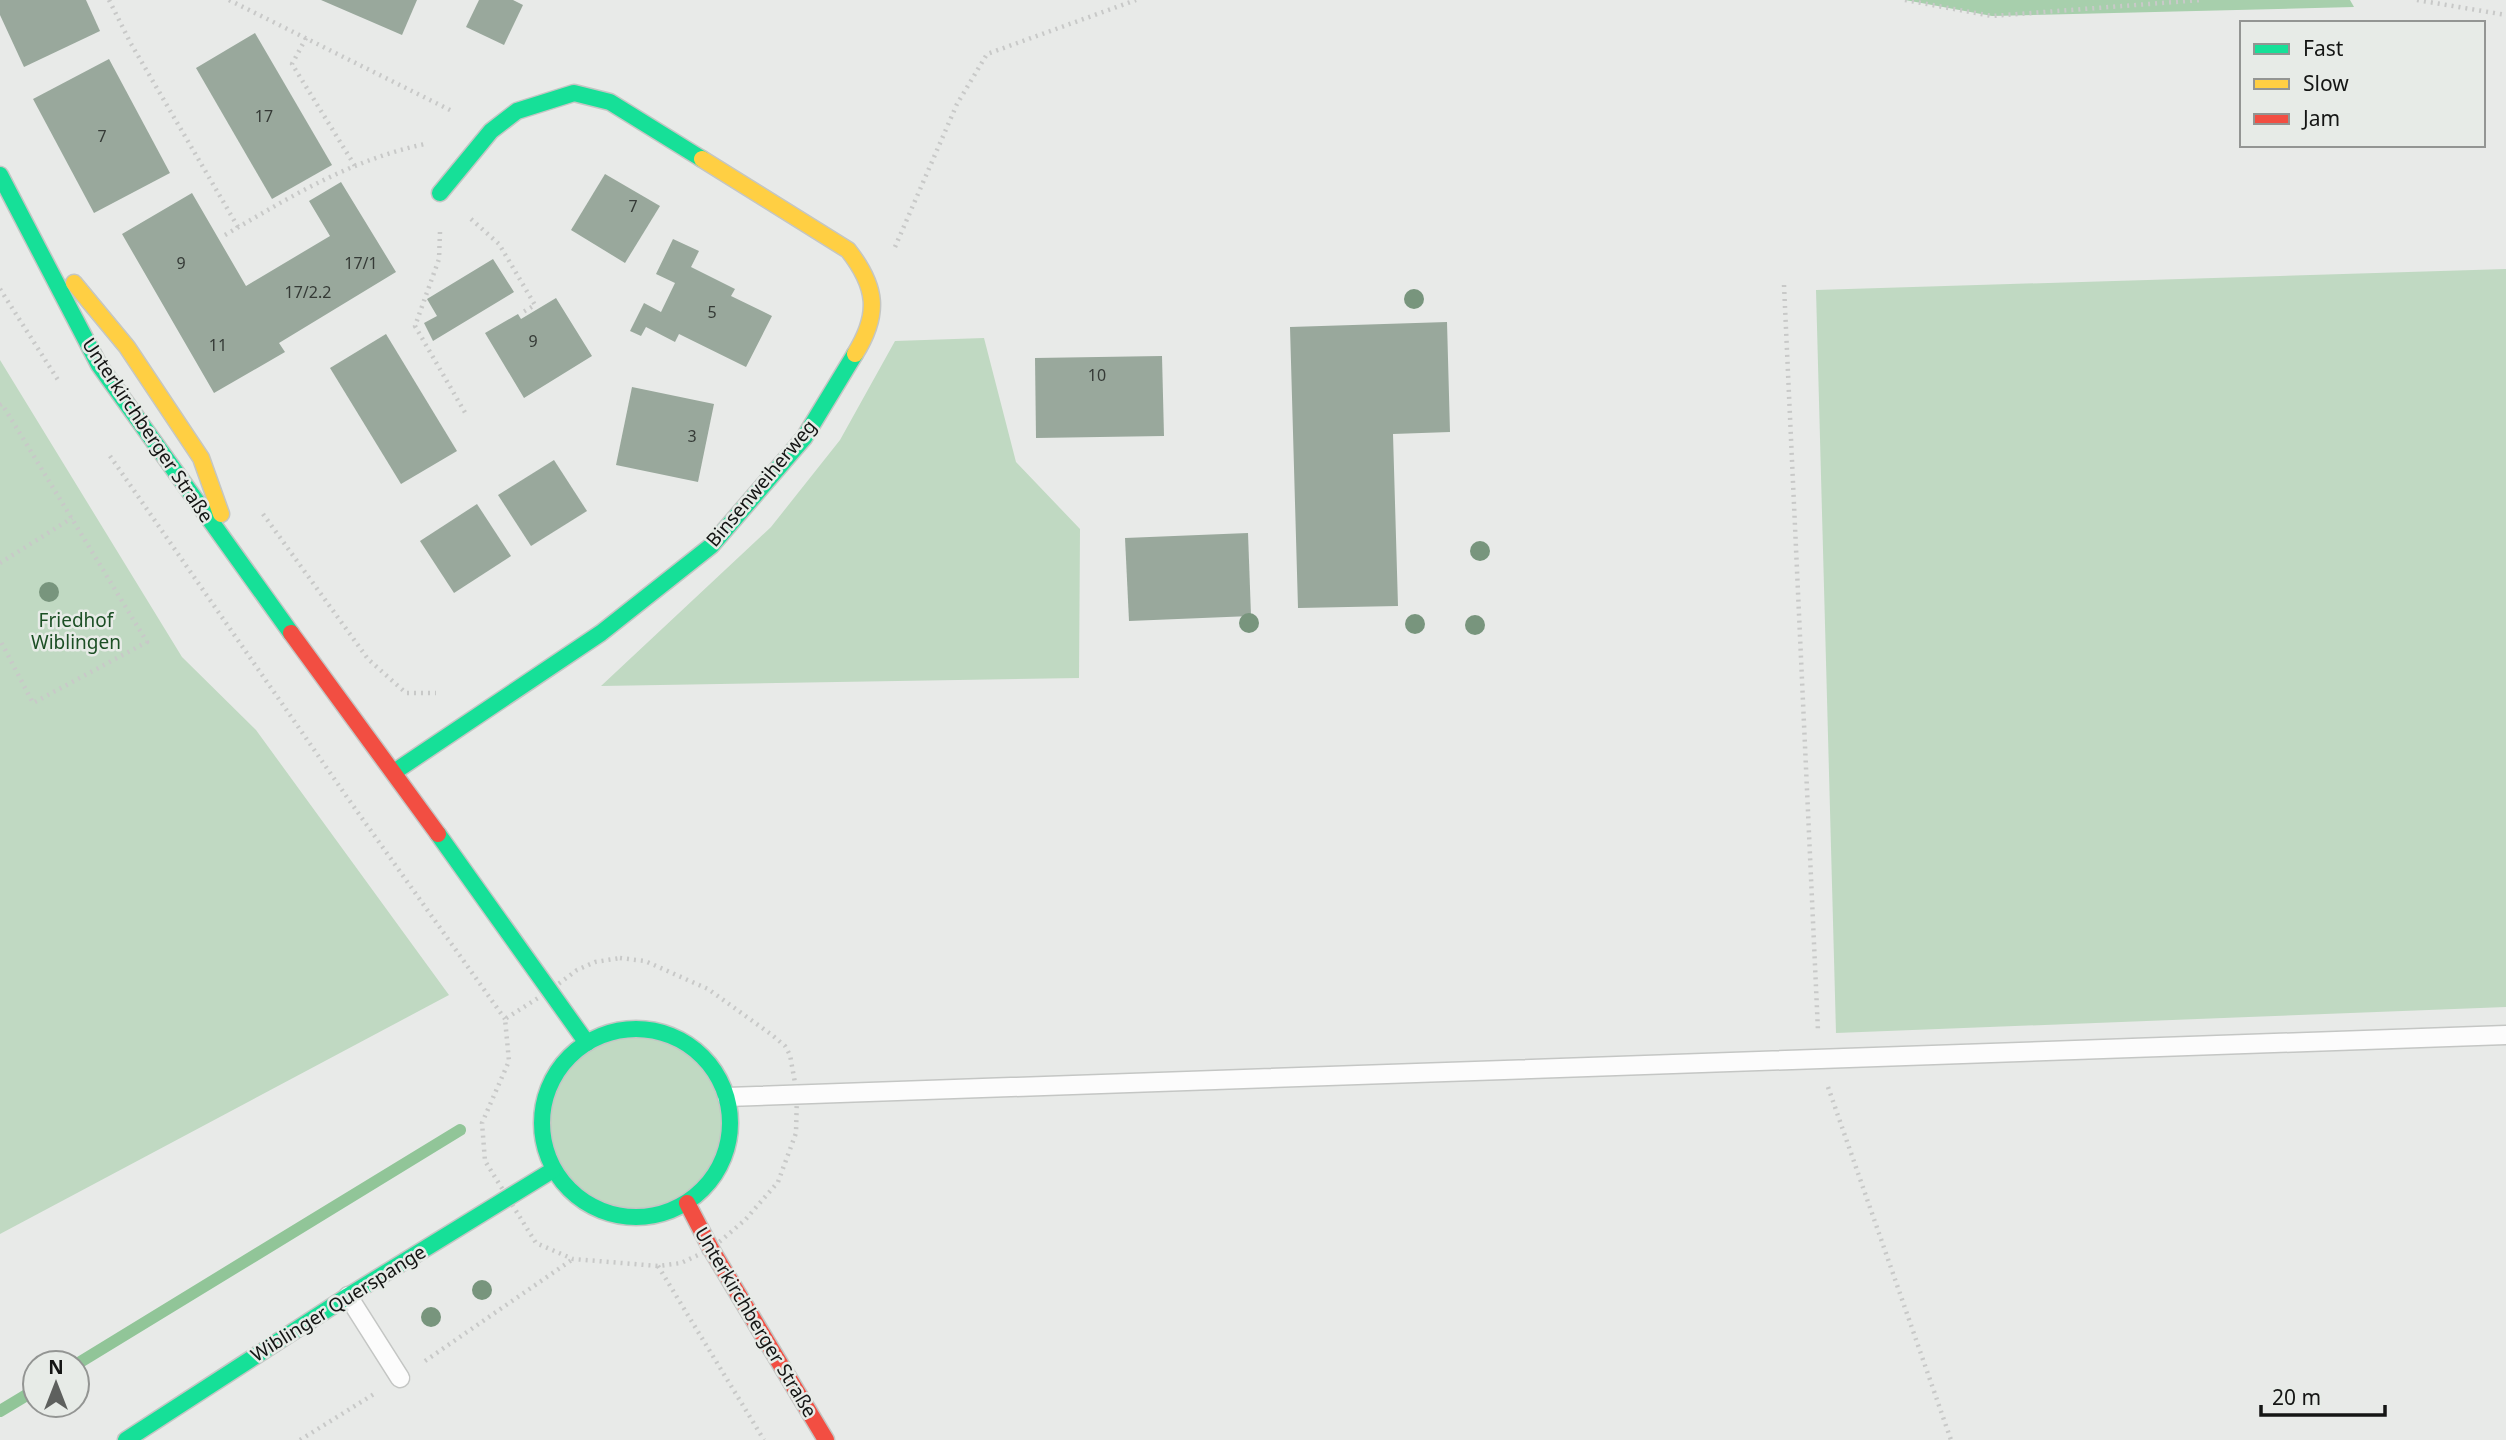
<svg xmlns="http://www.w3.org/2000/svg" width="2506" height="1440" font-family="'Noto Sans',sans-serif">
<rect width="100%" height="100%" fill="#e8eae8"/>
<g fill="#c0d9c2">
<path d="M 2506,269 L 2506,1007 L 1836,1033 L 1816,290 Z"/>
<path d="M 984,338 L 1016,462 L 1080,529 L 1079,678 L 601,686 L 771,527 L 840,440 L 895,341 Z"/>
<path d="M 0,360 L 182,657 L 256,730 L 449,995 L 0,1234 Z"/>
<circle cx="636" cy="1123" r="94"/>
</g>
<path fill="#a7cfac" d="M 1905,0 L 2350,0 L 2354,7 L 1992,16 Z"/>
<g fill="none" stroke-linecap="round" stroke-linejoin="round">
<g stroke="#91c598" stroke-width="12">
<path d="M 77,1364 L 460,1130"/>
<path d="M 0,1411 L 35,1390"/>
</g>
</g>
<g fill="#99a89c">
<path d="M 0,0 L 86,0 L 100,31 L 24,67 L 0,15 Z"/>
<path d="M 321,0 L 417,0 L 402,35 Z"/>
<path d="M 479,0 L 513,0 L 523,5 L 504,45 L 466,27 Z"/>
<path d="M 255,33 L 332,165 L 272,199 L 196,68 Z"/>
<path d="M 109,59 L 170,173 L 94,213 L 33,99 Z"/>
<path d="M 605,174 L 660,206 L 625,263 L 571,230 Z"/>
<path d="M 341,182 L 396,272 L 279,343 L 285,352 L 214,393 L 122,234 L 192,193 L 246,286 L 330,236 L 309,201 Z"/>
<path d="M 673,239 L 699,251 L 691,267 L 735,289 L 731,296 L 772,316 L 746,367 L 679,334 L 675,342 L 646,327 L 641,336 L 630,331 L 644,303 L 661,312 L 675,283 L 656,274 Z"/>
<path d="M 493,259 L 514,292 L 433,341 L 424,323 L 437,316 L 427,299 Z"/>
<path d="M 556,298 L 592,356 L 524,398 L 485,333 L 518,314 L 521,319 Z"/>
<path d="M 1447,322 L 1450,432 L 1393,434 L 1398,606 L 1298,608 L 1290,327 Z"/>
<path d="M 386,334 L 457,451 L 401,484 L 330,368 Z"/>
<path d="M 1162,356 L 1164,436 L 1036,438 L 1035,358 Z"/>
<path d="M 632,387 L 714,404 L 698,482 L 616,465 Z"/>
<path d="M 554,460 L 587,511 L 531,546 L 498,495 Z"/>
<path d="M 477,504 L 511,556 L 454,593 L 420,541 Z"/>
<path d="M 1248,533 L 1251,616 L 1129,621 L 1125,538 Z"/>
</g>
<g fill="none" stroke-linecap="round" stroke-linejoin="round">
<defs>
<g id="lane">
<path d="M 727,1097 L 2506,1035"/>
<path d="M 348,1296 L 400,1378"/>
</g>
<g id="fast">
<path d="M 0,175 L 99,365 L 291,633"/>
<path d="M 440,193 L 491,131 L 517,111 L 574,93 L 610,102 L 702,159"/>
<path d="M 394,772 L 601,633 L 711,546 L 804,438 L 855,354"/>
<path d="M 438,834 L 587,1043"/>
<circle cx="636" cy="1123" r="94"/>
<path d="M 126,1440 L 348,1296 L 553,1170"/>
</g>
<g id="slow">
<path d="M 702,159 L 848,250 C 877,287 880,314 855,354"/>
<path d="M 74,283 L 127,347 L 201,458 L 221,514"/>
</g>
<g id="jam">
<path d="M 291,633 L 438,834"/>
<path d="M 687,1203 L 711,1249 L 826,1440"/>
</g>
</defs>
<use href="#lane" stroke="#c4c6c4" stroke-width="21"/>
<use href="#fast" stroke="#c4c6c4" stroke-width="19"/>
<use href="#slow" stroke="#c4c6c4" stroke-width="19"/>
<use href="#jam" stroke="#c4c6c4" stroke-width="19"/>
<g stroke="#c8c9c8" stroke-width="4.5" stroke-dasharray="2 5" stroke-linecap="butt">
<path d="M 109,0 L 130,42 L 238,227"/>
<path d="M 229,0 L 454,112"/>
<path d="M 1905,0 L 1992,16 L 2201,0"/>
<path d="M 2417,0 L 2506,15"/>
<path d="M 306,38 L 292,64 L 355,166"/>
<path d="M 471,219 L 499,244 L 535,305 L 523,312"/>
<path d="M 440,232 L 439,259 L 415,326 L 467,416"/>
<path d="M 225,235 C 290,197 350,160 425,144"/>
<path d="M 895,247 L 957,104 L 987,54 L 1136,0"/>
<path d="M 1784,285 L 1818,1031"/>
<path d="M 0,289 L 58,380"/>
<path d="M 0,405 L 2,404 L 147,642 L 33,703 L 0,640"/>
<path d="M 110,456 L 349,800 L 505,1019"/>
<path d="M 263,514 L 368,659 L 406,693 L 436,693"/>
<path d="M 0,563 L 72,518"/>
<path d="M 620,958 L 645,961 L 708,989 L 772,1035 L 785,1046 L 790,1055 L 797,1094 L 796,1133 L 778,1182 L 745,1220 L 711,1249 L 681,1263 L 658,1266 L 573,1259 L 536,1243 L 485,1161 L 482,1123 L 509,1061 L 505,1019 L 549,991 L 577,970 L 595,962 Z"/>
<path d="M 1828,1087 L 1951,1440"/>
<path d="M 658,1266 L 764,1440"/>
<path d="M 425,1361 L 573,1259"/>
<path d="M 300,1440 L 374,1394"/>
</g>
<use href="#lane" stroke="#fcfcfc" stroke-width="18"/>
<use href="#fast" stroke="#16e098" stroke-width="16"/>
<use href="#slow" stroke="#ffcf43" stroke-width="16"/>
<use href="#jam" stroke="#f24e42" stroke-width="16"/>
</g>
<g fill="#78957d">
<circle cx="1414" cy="299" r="10"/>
<circle cx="1480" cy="551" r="10"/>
<circle cx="49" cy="592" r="10"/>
<circle cx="1249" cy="623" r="10"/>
<circle cx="1415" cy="624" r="10"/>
<circle cx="1475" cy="625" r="10"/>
<circle cx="482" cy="1290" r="10"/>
<circle cx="431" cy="1317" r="10"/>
</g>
<g text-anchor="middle" stroke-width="5" stroke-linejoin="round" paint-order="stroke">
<g font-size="16" fill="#353a36">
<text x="264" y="122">17</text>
<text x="102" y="142">7</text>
<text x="633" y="212">7</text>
<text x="181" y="269">9</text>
<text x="361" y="269">17/1</text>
<text x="308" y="298">17/2.2</text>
<text x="712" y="318">5</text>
<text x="533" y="347">9</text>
<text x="218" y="351">11</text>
<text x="1097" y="381">10</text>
<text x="692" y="442">3</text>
</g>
<g font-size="19" fill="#141514" stroke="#e7ebe7">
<text transform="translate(148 430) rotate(56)" y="7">Unterkirchberger Straße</text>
<text transform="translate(761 483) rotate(-50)" y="7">Binsenweiherweg</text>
<text transform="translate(338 1303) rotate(-32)" y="7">Wiblinger Querspange</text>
<text transform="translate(756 1322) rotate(59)" y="7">Unterkirchberger Straße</text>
</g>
<g font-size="19" fill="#1c4f25" stroke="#e7ebe7">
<text x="76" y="627">Friedhof<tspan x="76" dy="22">Wiblingen</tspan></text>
</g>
</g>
<rect x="2240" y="21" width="245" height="126" fill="#e7ebe7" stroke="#939593" stroke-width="2"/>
<rect x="2254" y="44" width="35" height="10" fill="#16e098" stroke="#939593" stroke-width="2"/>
<text x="2303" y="56" font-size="21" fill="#141514">Fast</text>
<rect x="2254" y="79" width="35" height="10" fill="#ffcf43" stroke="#939593" stroke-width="2"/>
<text x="2303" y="91" font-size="21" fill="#141514">Slow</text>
<rect x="2254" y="114" width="35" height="10" fill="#f24e42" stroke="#939593" stroke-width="2"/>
<text x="2303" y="126" font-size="21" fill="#141514">Jam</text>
<g transform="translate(56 1384)"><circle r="33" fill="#e7ebe7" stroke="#939593" stroke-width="2"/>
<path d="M0-5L12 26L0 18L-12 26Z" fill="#5e605e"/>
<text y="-10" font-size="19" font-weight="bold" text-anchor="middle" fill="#141514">N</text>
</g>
<path d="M2261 1405v10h124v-10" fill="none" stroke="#141514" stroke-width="3.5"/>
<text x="2272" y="1405" font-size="21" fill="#141514" stroke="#e7ebe7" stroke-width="5" paint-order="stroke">20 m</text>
</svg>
